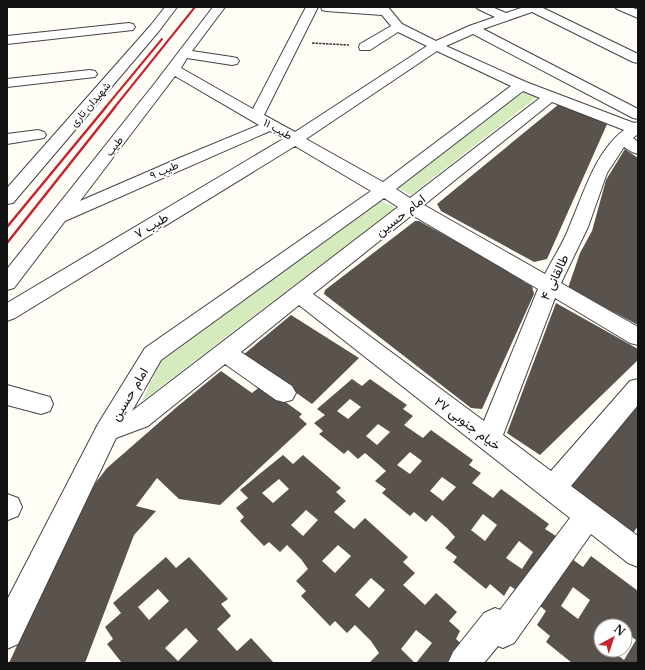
<svg xmlns="http://www.w3.org/2000/svg" width="645" height="670" font-family="'Libre Baskerville',Vazirmatn,serif">
<rect width="100%" height="100%" fill="#fffdf5"/>
<g fill="#d5ebbd">
<path d="M 523,92 L 537,97 L 411,195 L 398,188 Z"/>
<path d="M 378,199 L 395,208 L 142,401 L 163,356 Z"/>
</g>
<g fill="#5a524d" fill-rule="evenodd">
<path d="M 559,104 L 608,122 L 547,259 L 534,262 L 441,211 L 437,204 Z"/>
<path d="M 625,149 L 638,158 L 638,325 L 568,288 L 580,253 L 592,231 L 606,180 Z"/>
<path d="M 415,221 L 419,221 L 521,277 L 524,282 L 532,286 L 534,294 L 482,409 L 471,408 L 324,294 L 325,290 Z"/>
<path d="M 556,303 L 638,349 L 638,360 L 540,455 L 507,433 Z"/>
<path d="M 291,315 L 359,358 L 312,404 L 243,355 Z"/>
<path d="M 221,371 L 252,393 L 262,385 L 302,414 L 299,417 L 307,424 L 220,505 L 179,499 L 157,478 L 136,506 L 156,511 L 134,535 L 85,663 L 9,663 L 87,494 L 107,468 L 178,406 Z"/>
<path d="M 352,379 L 362,386 L 370,379 L 407,405 L 403,409 L 413,416 L 404,425 L 423,438 L 431,430 L 473,460 L 469,465 L 481,473 L 472,483 L 493,498 L 501,489 L 549,524 L 545,529 L 556,536 L 521,593 L 510,586 L 504,596 L 490,584 L 486,589 L 453,562 L 457,557 L 445,548 L 455,537 L 447,528 L 432,515 L 426,522 L 414,512 L 410,516 L 382,493 L 386,489 L 375,481 L 386,471 L 378,464 L 365,453 L 358,459 L 348,450 L 344,454 L 319,434 L 323,431 L 314,423 L 325,415 L 317,409 ZM 350,399 L 361,407 L 348,419 L 337,411 ZM 378,424 L 390,432 L 377,445 L 366,436 ZM 410,452 L 422,461 L 410,474 L 397,465 ZM 442,477 L 456,487 L 443,501 L 430,491 ZM 483,514 L 497,525 L 485,541 L 471,530 ZM 519,541 L 533,552 L 522,569 L 506,558 Z"/>
<path d="M 638,404 L 638,526 L 633,533 L 570,486 Z"/>
<path d="M 283,455 L 293,464 L 303,455 L 341,488 L 336,492 L 346,501 L 334,512 L 354,529 L 365,518 L 408,557 L 403,562 L 415,573 L 403,585 L 413,594 L 425,605 L 436,593 L 457,612 L 449,621 L 460,631 L 456,639 L 464,646 L 452,663 L 416,663 L 432,643 L 416,630 L 401,649 L 415,663 L 369,663 L 379,653 L 371,641 L 355,625 L 347,633 L 335,621 L 330,626 L 301,596 L 306,591 L 296,581 L 308,569 L 301,559 L 287,545 L 280,552 L 269,542 L 264,546 L 240,521 L 244,517 L 236,508 L 248,498 L 240,490 ZM 279,479 L 289,489 L 273,503 L 262,493 ZM 306,510 L 318,520 L 303,536 L 291,525 ZM 338,545 L 351,556 L 335,573 L 322,561 ZM 371,578 L 385,590 L 369,608 L 355,595 Z"/>
<path d="M 568,556 L 583,567 L 591,556 L 638,591 L 638,663 L 572,663 L 546,642 L 550,636 L 537,625 L 546,611 L 534,601 ZM 573,587 L 590,600 L 578,619 L 561,606 ZM 601,626 L 625,626 L 625,632 L 636,640 L 624,660 L 611,650 L 601,650 Z"/>
<path d="M 166,557 L 176,568 L 189,557 L 228,599 L 221,604 L 231,616 L 217,629 L 237,651 L 251,638 L 274,663 L 122,663 L 107,644 L 113,639 L 105,627 L 121,613 L 113,603 ZM 158,589 L 169,601 L 149,620 L 138,607 ZM 186,628 L 198,641 L 178,661 L 165,648 Z"/>
</g>
<g fill="none" stroke-linecap="round" stroke-linejoin="round">
<defs>
<g id="minor">
<path d="M 165,7 L 177,7 L 159,31 L 13,203 L 7,204 L 7,188 L 151,25 Z"/>
<path d="M 213,7 L 225,7 L 192,51 L 232,57 L 237,58 L 239,61 L 237,64 L 232,65 L 187,58 L 181,68 L 253,109 L 306,7 L 318,7 L 264,115 L 295,132 L 427,46 L 398,32 L 370,50 L 360,50 L 359,47 L 360,44 L 391,26 L 382,15 L 326,11 L 322,10 L 321,7 L 388,7 L 402,24 L 436,41 L 469,26 L 495,17 L 478,9 L 476,7 L 492,7 L 506,13 L 524,7 L 541,7 L 638,54 L 638,63 L 633,62 L 532,12 L 483,29 L 638,109 L 638,119 L 633,118 L 473,34 L 446,46 L 526,82 L 634,123 L 638,122 L 638,134 L 633,138 L 638,142 L 638,154 L 632,152 L 624,147 L 607,173 L 588,227 L 561,283 L 638,327 L 638,345 L 630,343 L 555,298 L 503,435 L 551,471 L 630,381 L 638,379 L 638,405 L 571,486 L 638,536 L 638,567 L 628,563 L 591,534 L 514,643 L 503,648 L 498,646 L 484,663 L 448,663 L 453,652 L 484,613 L 495,608 L 500,610 L 570,518 L 299,305 L 241,352 L 292,386 L 296,393 L 292,400 L 284,402 L 276,400 L 225,364 L 148,426 L 116,438 L 18,644 L 7,649 L 7,600 L 98,424 L 145,348 L 371,191 L 295,146 L 15,318 L 7,321 L 7,303 L 283,139 L 270,131 L 65,221 L 14,288 L 7,290 L 7,269 L 155,83 ZM 437,51 L 511,86 L 383,182 L 306,139 ZM 175,76 L 259,125 L 177,159 L 80,201 ZM 523,91 L 540,98 L 410,198 L 396,189 ZM 552,102 L 624,130 C 595,152 584,193 570,225 C 564,242 553,258 545,274 L 424,205 ZM 384,198 L 398,207 L 132,411 L 161,360 ZM 412,215 L 538,289 L 484,421 L 313,294 Z"/>
<path d="M 615,7 L 631,7 L 638,10 L 638,18 L 617,9 Z"/>
<path d="M 129,23 L 133,24 L 135,27 L 133,30 L 7,44 L 7,36 Z"/>
<path d="M 90,70 L 95,71 L 97,74 L 95,77 L 7,87 L 7,79 Z"/>
<path d="M 38,130 L 44,132 L 46,135 L 44,138 L 7,144 L 7,134 Z"/>
<path d="M 7,385 L 50,397 L 53,404 L 50,411 L 41,414 L 7,405 Z"/>
<path d="M 7,494 L 18,498 L 22,507 L 18,516 L 8,520 Z"/>
</g>
</defs>
<use href="#minor" stroke="#444" stroke-width="2"/>
<path stroke="#333" stroke-width="1.5" stroke-dasharray="2.5 1" stroke-linecap="butt" d="M 312,43 L 349,45"/>
<use href="#minor" fill="#fff" fill-rule="evenodd"/>
<g stroke="#c4262e" stroke-width="2">
<path d="M 105,108 L 162,39"/>
<path d="M 114,108 L 195,7"/>
</g>
<g stroke="#c4262e" stroke-width="2.5">
<path d="M 7,227 L 106,107"/>
<path d="M 7,243 L 115,107"/>
</g>
</g>
<g text-anchor="middle" stroke-width="4" stroke-linejoin="round" paint-order="stroke">
<g font-size="11" fill="#111" stroke="#fff">
<text transform="translate(90 104) rotate(-49)" y="4">شهیدان تاری</text>
<text transform="translate(278 129) rotate(30)" y="4">طیب ۱۱</text>
<text transform="translate(114 146) rotate(-52)" y="4">طیب</text>
<text transform="translate(164 170) rotate(-24)" y="4">طیب ۹</text>
</g>
<g font-size="13" fill="#111" stroke="#fff">
<text transform="translate(400 215) rotate(-38)" y="5">امام حسین</text>
<text transform="translate(151 225) rotate(-31)" y="5">طیب ۷</text>
<text transform="translate(554 277) rotate(-65)" y="5">طالقانی ۴</text>
<text transform="translate(129 394) rotate(-59)" y="5">امام حسین</text>
<text transform="translate(468 423) rotate(37)" y="5">خیام جنوبی ۲۷</text>
</g>
</g>
<rect width="645" height="670" fill="none" stroke="#111111" stroke-width="16"/>
<g transform="translate(613 638) rotate(40)"><circle r="19" fill="#ffffff" stroke="#a0a0a0"/>
<path d="M0-3L7 15L0 10L-7 15Z" fill="#c4262e"/>
<text y="-6" font-size="11" font-weight="bold" text-anchor="middle" fill="#111111">N</text>
</g>
</svg>
